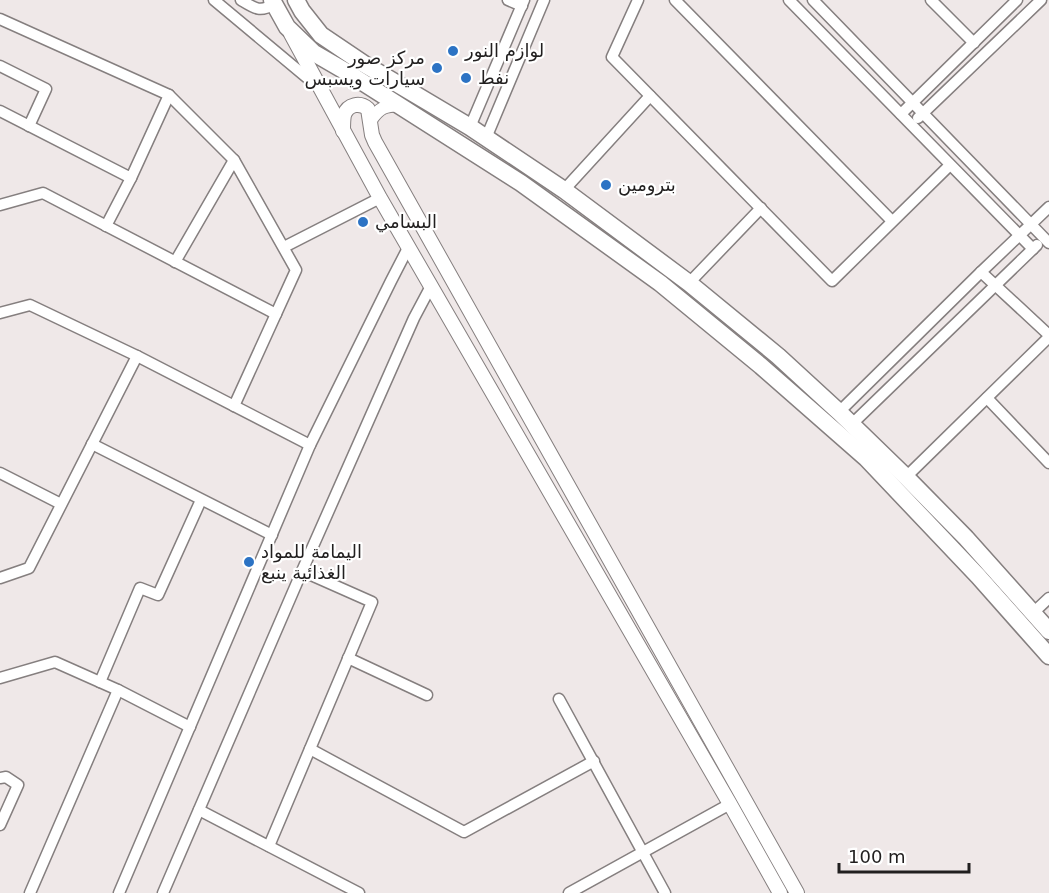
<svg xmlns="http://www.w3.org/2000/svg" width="1049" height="893" font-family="'DejaVu Sans','Noto Naskh Arabic',sans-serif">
<rect width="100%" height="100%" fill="#efe8e8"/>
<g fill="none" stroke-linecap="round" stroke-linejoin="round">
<defs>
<g id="minor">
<path d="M 214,0 L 317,86"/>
<path d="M 241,0 C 254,8 260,13 274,4"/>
<path d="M 508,0 L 522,6"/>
<path d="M 638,0 L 612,57 L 832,281 L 950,165"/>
<path d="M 675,0 L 892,221"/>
<path d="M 789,0 L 1033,249"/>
<path d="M 813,0 L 1049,243"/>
<path d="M 931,0 L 974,43"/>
<path d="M 0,19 L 169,95 L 234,160 L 296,270 L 234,406"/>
<path d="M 0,66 L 46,89 L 29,126"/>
<path d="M 0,111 L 131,178 L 169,95"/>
<path d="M 901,114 L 1017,0"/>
<path d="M 918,118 L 1041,0"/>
<path d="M 470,127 L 524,0"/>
<path d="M 486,138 L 544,0"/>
<path d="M 564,190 L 650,96"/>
<path d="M 0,205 L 43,193 L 276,314"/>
<path d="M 106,226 L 131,178"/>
<path d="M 284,247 L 380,198"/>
<path d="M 175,262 L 234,160"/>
<path d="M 981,272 L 1049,335"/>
<path d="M 689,283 L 761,208"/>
<path d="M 0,313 L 30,305 L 137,356 L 310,445"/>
<path d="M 987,398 L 1049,463"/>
<path d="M 839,412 L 981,272 L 1049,207"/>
<path d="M 852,424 L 1037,245"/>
<path d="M 92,444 L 272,535"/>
<path d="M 0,473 L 61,504"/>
<path d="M 906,477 L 1049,337"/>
<path d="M 0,578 L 29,568 L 137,356"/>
<path d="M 1033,613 L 1049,598"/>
<path d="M 348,658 L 427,695"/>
<path d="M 0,678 L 55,662 L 118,690 L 190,727"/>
<path d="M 100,682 L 140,588 L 158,595 L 201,500"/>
<path d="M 559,699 L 665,893"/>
<path d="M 310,749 L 464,832 L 594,761"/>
<path d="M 0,778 L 6,777 L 18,785 L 0,825"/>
<path d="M 199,810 L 359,893"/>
<path d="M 269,846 L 372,602 L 302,571"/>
<path d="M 30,893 L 118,690"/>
<path d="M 119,893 L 310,445 L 391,281 L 408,248"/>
<path d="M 163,893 L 302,571 L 414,318 L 431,286"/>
<path d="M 569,893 L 730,804"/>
</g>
<path id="tertiary" d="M 371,120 C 380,107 385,106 399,105"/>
<g id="secondary">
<path d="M 291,34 L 380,198 L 730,804 L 780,893"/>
<path d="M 343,131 C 343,126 343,120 344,115 C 348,104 360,102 368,109 L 372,135 L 375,142 L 797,893"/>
</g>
<g id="primary">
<path d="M 272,0 L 287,27 L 314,53 L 345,71 L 521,183 L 660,283 L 761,366 L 866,458 L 978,576 L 1049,656"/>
<path d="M 296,0 L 302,11 L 321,35 L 364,64 L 470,127 L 564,190 L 689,283 L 778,356 L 839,412 L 906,477 L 966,538 L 1049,631"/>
</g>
</defs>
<use href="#minor" stroke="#857f7f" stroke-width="13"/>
<use href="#tertiary" stroke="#857f7f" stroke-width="14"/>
<use href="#secondary" stroke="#857f7f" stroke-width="16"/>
<use href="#primary" stroke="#857f7f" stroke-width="19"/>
<use href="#minor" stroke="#fff" stroke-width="10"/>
<use href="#tertiary" stroke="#fff" stroke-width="12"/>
<use href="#secondary" stroke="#fff" stroke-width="14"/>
<use href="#primary" stroke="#fff" stroke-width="16"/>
</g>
<g fill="#2c73c4" stroke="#fff" stroke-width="2">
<circle cx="453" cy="51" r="6"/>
<circle cx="437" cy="68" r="6"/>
<circle cx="466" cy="78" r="6"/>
<circle cx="606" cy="185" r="6"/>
<circle cx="363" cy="222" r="6"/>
<circle cx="249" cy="562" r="6"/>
</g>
<g text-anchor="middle" stroke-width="4.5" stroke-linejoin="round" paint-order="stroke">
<g font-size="18" fill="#211f1f" stroke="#fff" text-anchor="start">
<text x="465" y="57">لوازم النور</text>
<text x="425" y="64" text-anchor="end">مركز صور<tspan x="425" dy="21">سيارات ويسبس</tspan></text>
<text x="478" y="84">نفط</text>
<text x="618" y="191">بترومين</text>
<text x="375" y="228">البسامي</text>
<text x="261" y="558">اليمامة للمواد<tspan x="261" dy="21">الغذائية ينبع</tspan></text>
</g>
</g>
<path d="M839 863v9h130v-9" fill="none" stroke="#211f1f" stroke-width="3"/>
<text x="848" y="863" font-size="18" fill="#211f1f" stroke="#ffffff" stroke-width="4.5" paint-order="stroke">100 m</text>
</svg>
